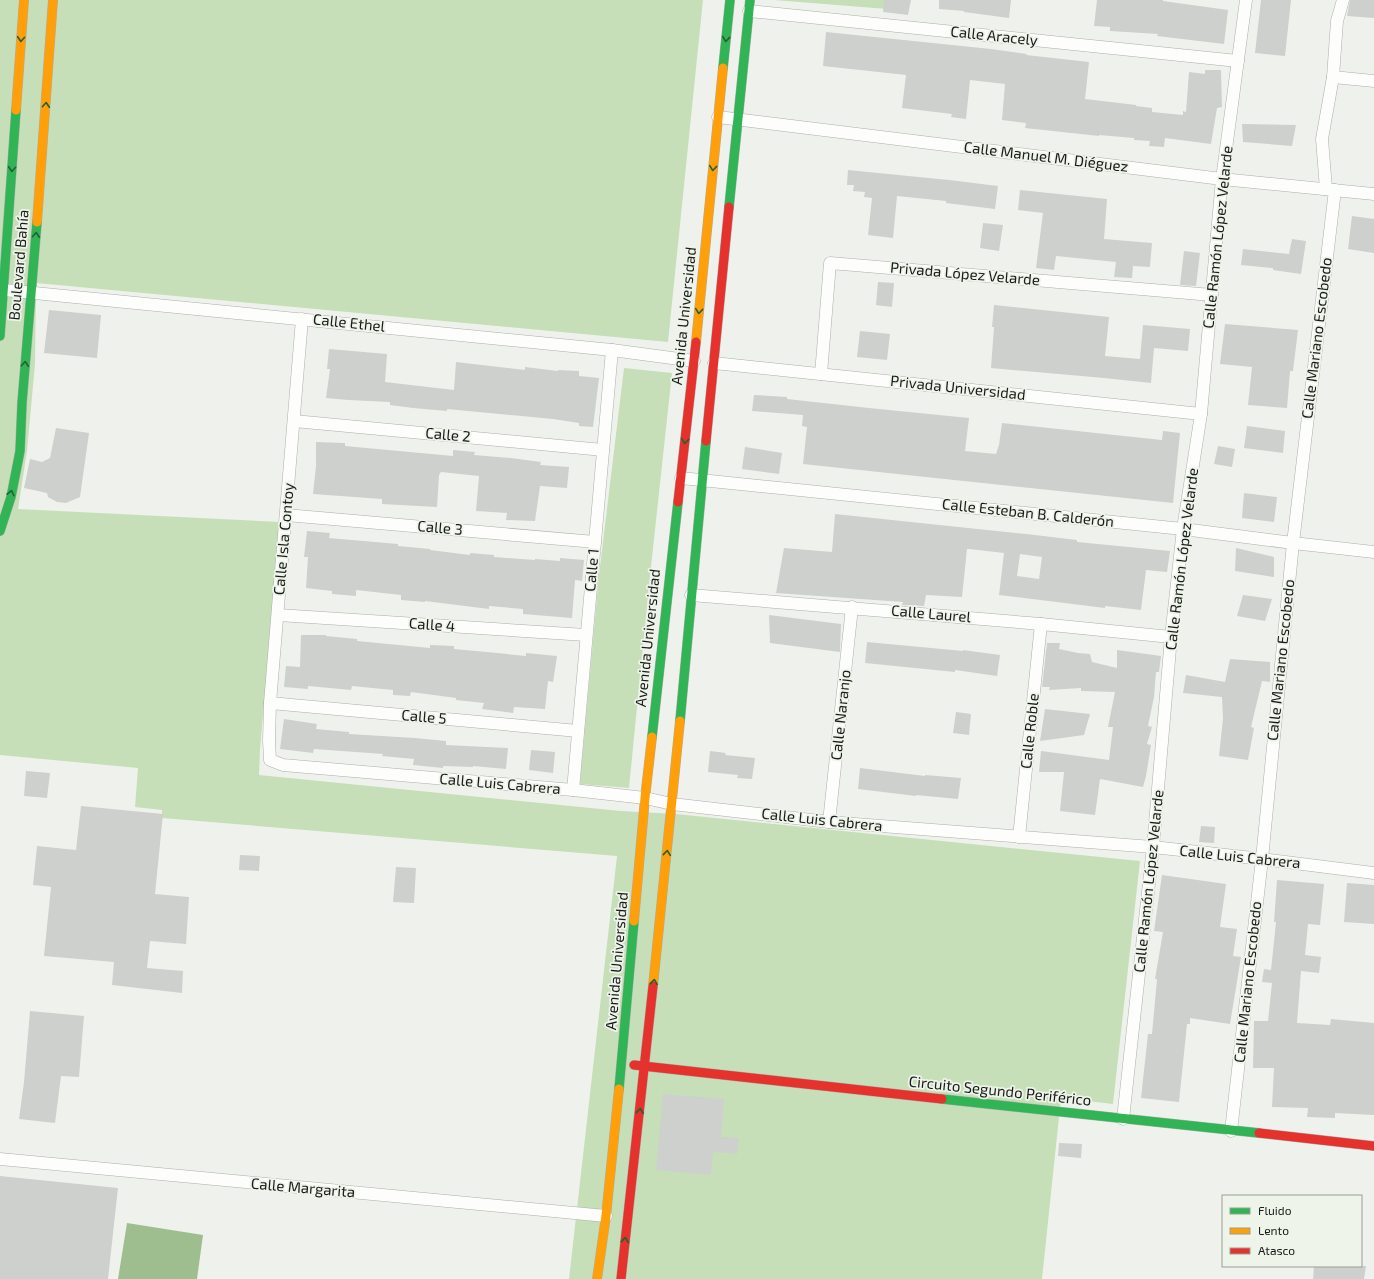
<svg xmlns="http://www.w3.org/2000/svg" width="1374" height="1279" font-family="'Exo 2',sans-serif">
<rect width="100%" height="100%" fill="#eff2ec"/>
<g fill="#c6dfb9">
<path d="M 0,0 L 703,0 L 668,342 L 36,283 L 35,364 L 27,451 L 18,509 L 280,522 L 260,749 L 259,775 L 621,811 L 676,814 L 1140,861 L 1113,1104 L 1061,1098 L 1042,1279 L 569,1279 L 617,856 L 162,818 L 162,810 L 135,807 L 138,768 L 0,755 Z"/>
<path d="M 774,0 L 888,0 L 887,9 Z"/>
<path d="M 624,368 L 672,373 L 650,576 L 629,788 L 580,784 L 599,575 Z"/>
</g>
<path fill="#9ebe8f" d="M 127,1223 L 203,1235 L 197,1279 L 118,1279 Z"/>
<g fill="#cdd0cc" fill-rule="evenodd">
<path d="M 884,0 L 911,0 L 908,15 L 883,12 Z"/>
<path d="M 939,0 L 1011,0 L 1009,18 L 964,12 L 964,11 L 939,9 Z"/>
<path d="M 1097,0 L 1163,0 L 1163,1 L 1228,10 L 1224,44 L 1157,36 L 1158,34 L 1110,31 L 1110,27 L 1094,26 Z"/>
<path d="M 1261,0 L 1291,0 L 1285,56 L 1255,53 Z"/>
<path d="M 1350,0 L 1374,0 L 1374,18 L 1347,16 Z"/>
<path d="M 826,32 L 991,49 L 1027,54 L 1026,55 L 1089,62 L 1085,99 L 1136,105 L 1136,106 L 1152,108 L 1152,112 L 1183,115 L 1183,111 L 1186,112 L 1189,72 L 1205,74 L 1205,70 L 1221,70 L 1222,107 L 1217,108 L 1211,144 L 1165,138 L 1164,147 L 1149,146 L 1150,141 L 1134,140 L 1134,138 L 1099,135 L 1099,136 L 1025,128 L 1026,123 L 1002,120 L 1005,84 L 970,80 L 966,119 L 951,117 L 952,114 L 902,108 L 906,75 L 823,66 Z"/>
<path d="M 1242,124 L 1296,125 L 1292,146 L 1243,142 Z"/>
<path d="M 848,170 L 949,180 L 998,186 L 995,209 L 946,203 L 946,201 L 897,196 L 893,238 L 868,235 L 872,198 L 864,197 L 865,192 L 853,191 L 854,185 L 847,185 Z"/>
<path d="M 1020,190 L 1107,199 L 1104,239 L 1152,243 L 1150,267 L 1133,266 L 1132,278 L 1114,277 L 1116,262 L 1056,256 L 1054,270 L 1036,268 L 1043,213 L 1018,210 Z"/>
<path d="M 1352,216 L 1374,219 L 1374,253 L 1348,249 Z"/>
<path d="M 983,223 L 1003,225 L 999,251 L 980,248 Z"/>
<path d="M 1292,239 L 1306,241 L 1301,274 L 1273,270 L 1273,268 L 1241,265 L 1243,249 L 1289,254 Z"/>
<path d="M 1184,251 L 1200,253 L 1196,286 L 1180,285 Z"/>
<path d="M 878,282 L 894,283 L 892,307 L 876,305 Z"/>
<path d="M 994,305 L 1109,317 L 1105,356 L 1140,359 L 1143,325 L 1190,329 L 1188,351 L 1154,348 L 1151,383 L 1104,378 L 991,368 L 994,327 L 992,327 Z"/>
<path d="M 49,310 L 101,315 L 97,358 L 44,353 Z"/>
<path d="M 1225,324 L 1298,330 L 1293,371 L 1290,371 L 1287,408 L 1248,405 L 1252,367 L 1220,364 Z"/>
<path d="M 860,331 L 890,334 L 887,360 L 857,357 Z"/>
<path d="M 329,349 L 387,354 L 385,382 L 454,390 L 456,362 L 525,370 L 525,367 L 558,371 L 558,370 L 579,371 L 579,376 L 599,378 L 593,427 L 579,426 L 579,423 L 553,419 L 447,409 L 447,411 L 413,408 L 390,405 L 390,402 L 348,400 L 326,398 L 330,369 L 327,369 Z"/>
<path d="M 754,395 L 787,397 L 787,399 L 869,408 L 969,418 L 965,451 L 996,454 L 999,445 L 1002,423 L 1162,440 L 1163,431 L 1180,433 L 1173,503 L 803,464 L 807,427 L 802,426 L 803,415 L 752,411 Z"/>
<path d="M 1247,426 L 1285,431 L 1283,453 L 1244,448 Z"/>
<path d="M 56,428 L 89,433 L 80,497 L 66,503 L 57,502 L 48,497 L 47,493 L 24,488 L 30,459 L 42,462 L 50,458 Z"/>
<path d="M 316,442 L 345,443 L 345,446 L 453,456 L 453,450 L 475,452 L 474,455 L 511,458 L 541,462 L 540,465 L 569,467 L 567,488 L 540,486 L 535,521 L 506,520 L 507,513 L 476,511 L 479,476 L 441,472 L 439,475 L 437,507 L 382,504 L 382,499 L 313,494 L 316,466 Z"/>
<path d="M 1218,446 L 1235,449 L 1232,467 L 1214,464 Z"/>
<path d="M 745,447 L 782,453 L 779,474 L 742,469 Z"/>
<path d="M 1244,493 L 1277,497 L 1274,522 L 1242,518 Z"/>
<path d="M 835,514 L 1026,534 L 1077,540 L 1077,542 L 1170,551 L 1167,572 L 1146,570 L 1141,610 L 1105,606 L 1105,608 L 999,595 L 1004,553 L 969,549 L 967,549 L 962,597 L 926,595 L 924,606 L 902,605 L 903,602 L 776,593 L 784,548 L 832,552 ZM 1020,554 L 1042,557 L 1039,579 L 1017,576 Z"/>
<path d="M 307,531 L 330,533 L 329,538 L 398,544 L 398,546 L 430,549 L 430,550 L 470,555 L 470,553 L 494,555 L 494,557 L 535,560 L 535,559 L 560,561 L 560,558 L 584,560 L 582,581 L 575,580 L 572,618 L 523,614 L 523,609 L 489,606 L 489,609 L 425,601 L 425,602 L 401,600 L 401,595 L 356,590 L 356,596 L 332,594 L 332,591 L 306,588 L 308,557 L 304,557 Z"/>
<path d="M 1236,548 L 1274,557 L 1274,577 L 1235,571 Z"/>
<path d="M 1243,595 L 1272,599 L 1265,621 L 1237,616 Z"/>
<path d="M 769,615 L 841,624 L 840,652 L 770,643 Z"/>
<path d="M 301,635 L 326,635 L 326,636 L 357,639 L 357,641 L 430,648 L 430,645 L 454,646 L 454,649 L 487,652 L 526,656 L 526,653 L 557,656 L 553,682 L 548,681 L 545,709 L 514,707 L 513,713 L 482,709 L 484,703 L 456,700 L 456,698 L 411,692 L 410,696 L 393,695 L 393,690 L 352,686 L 351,690 L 308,686 L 308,689 L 284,687 L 286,666 L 300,667 Z"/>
<path d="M 867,642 L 963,651 L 963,650 L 1000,655 L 997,676 L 955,670 L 955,672 L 865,663 Z"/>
<path d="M 1047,643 L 1060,643 L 1059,649 L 1078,653 L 1090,654 L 1092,662 L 1117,668 L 1117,650 L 1161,656 L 1159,672 L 1156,672 L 1154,697 L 1148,726 L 1152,727 L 1147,744 L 1151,745 L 1146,776 L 1143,787 L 1100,779 L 1095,815 L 1060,811 L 1064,772 L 1039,772 L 1041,751 L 1109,760 L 1113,727 L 1108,727 L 1115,692 L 1081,691 L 1081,688 L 1049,690 L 1050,687 L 1042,687 Z"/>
<path d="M 1230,659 L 1270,662 L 1270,682 L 1262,681 L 1251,727 L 1254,728 L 1248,760 L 1219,756 L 1223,719 L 1222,697 L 1183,693 L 1186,675 L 1225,682 Z"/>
<path d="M 1045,709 L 1090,714 L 1084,735 L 1040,741 Z"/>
<path d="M 956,712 L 971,714 L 969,735 L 953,733 Z"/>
<path d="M 284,719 L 317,724 L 316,729 L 349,732 L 349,734 L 415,738 L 446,741 L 446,745 L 508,748 L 506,769 L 473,766 L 473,767 L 443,766 L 443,768 L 413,765 L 414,759 L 382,756 L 383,754 L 314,749 L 313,753 L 280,749 Z"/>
<path d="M 531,750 L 555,752 L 553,773 L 529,770 Z"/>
<path d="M 710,751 L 726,753 L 725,755 L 755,758 L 752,779 L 737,778 L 738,775 L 708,772 Z"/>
<path d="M 860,768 L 925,776 L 925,775 L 961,778 L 958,799 L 916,795 L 916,796 L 858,789 Z"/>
<path d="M 26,771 L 50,773 L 47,798 L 24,796 Z"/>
<path d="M 81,806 L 163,814 L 155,894 L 189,897 L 186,944 L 150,941 L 147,968 L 183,971 L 182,993 L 112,985 L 114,962 L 44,956 L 51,887 L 33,885 L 37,846 L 76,850 Z"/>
<path d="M 1201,826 L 1215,827 L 1214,843 L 1199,842 Z"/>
<path d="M 240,855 L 260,856 L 259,871 L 239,870 Z"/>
<path d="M 396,867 L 416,868 L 414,903 L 393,902 Z"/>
<path d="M 1162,875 L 1226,884 L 1220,927 L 1237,929 L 1233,956 L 1241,957 L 1230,1024 L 1190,1018 L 1190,1024 L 1187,1024 L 1179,1102 L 1141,1098 L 1148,1034 L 1152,1034 L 1157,979 L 1155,979 L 1163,932 L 1154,931 Z"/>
<path d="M 1277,880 L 1324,884 L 1320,925 L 1308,924 L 1305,955 L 1321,957 L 1319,973 L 1301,971 L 1297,1023 L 1330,1025 L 1331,1019 L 1374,1023 L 1374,1115 L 1335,1113 L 1335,1118 L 1307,1117 L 1308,1108 L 1272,1107 L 1274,1068 L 1253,1068 L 1254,1021 L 1268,1021 L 1272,983 L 1262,982 L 1264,969 L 1271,970 L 1276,922 L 1274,922 Z"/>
<path d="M 1347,883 L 1374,885 L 1374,924 L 1344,922 Z"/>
<path d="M 30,1011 L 84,1016 L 79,1077 L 61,1076 L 55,1123 L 19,1119 L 24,1082 Z"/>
<path d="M 663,1094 L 724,1099 L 721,1137 L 739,1138 L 737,1154 L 713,1152 L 711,1175 L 656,1170 Z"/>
<path d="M 1059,1143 L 1082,1144 L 1081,1158 L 1058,1156 Z"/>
<path d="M 0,1176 L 118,1188 L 108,1279 L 0,1279 Z"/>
<path d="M 1314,1266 L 1366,1266 L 1364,1279 L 1313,1279 Z"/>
</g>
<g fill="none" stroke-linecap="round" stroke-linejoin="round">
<defs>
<g id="street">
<path d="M 749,11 L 1238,61"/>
<path d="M 1333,77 L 1374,81"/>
<path d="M 718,117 L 1222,179 L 1374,194"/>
<path d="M 1326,189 L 1322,139 L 1333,77 L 1337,21 L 1343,0"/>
<path d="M 4,290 L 612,350 L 694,361"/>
<path d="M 302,319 L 270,703 L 269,741 L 270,760 L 283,765 L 573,790 L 645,798 L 672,804 L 829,822 L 1153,847 L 1262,859 L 1374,873"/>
<path d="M 714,363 L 1201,414"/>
<path d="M 821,374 L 830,263 L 1212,295"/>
<path d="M 294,421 L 603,450"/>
<path d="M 681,478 L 1183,529 L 1293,543 L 1374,552"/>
<path d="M 286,515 L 595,542"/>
<path d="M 691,595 L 1041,624 L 1171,637"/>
<path d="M 278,615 L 586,635"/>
<path d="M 270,703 L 578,731"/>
<path d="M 573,790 L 612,350"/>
<path d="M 829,822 L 852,607"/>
<path d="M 1019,837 L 1041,624"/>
<path d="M 1123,1119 L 1153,847 L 1171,637 L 1183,529 L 1201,414 L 1222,179 L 1246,0"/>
<path d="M 1231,1131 L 1262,859 L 1293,543 L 1335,190"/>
<path d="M 0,1159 L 606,1216"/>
</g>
<g id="fast">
<path d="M 723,68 L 730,0"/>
<path d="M 729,207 L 750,0"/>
<path d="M 0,336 L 16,110"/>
<path d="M 0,531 L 11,497 L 20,451 L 22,403 L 37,222"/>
<path d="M 680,721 L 706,441"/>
<path d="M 652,737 L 678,502"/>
<path d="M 619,1089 L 634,921"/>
<path d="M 942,1099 L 1259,1133"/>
</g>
<g id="slow">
<path d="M 16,110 L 24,0"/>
<path d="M 37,222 L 53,0"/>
<path d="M 696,342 L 723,68"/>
<path d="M 634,921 L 645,798 L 652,737"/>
<path d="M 653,986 L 680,721"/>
<path d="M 597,1279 L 606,1216 L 619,1089"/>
</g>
<g id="jam">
<path d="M 706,441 L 729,207"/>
<path d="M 678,502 L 696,342"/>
<path d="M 634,1065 L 942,1099"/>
<path d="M 1259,1133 L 1374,1146"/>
<path d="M 621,1279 L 653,986"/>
</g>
</defs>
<use href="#street" stroke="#acaeaa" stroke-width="13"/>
<use href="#fast" stroke="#acaeaa" stroke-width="10"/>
<use href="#slow" stroke="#acaeaa" stroke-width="10"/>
<use href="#jam" stroke="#acaeaa" stroke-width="10"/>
<use href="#street" stroke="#fdfdfc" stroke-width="12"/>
<use href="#fast" stroke="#30b455" stroke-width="9"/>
<use href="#slow" stroke="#ff9f0a" stroke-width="9"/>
<use href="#jam" stroke="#e5322d" stroke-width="9"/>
</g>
<defs><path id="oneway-chevron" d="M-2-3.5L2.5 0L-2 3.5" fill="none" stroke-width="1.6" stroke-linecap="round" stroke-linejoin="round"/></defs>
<g stroke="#236033">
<use href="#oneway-chevron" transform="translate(21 39) rotate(94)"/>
<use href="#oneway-chevron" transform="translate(726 39) rotate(96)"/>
<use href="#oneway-chevron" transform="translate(46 105) rotate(-86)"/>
<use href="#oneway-chevron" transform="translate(713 168) rotate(96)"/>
<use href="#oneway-chevron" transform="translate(12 169) rotate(94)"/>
<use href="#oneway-chevron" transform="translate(36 235) rotate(-86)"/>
<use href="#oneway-chevron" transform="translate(699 311) rotate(96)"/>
<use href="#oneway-chevron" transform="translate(25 364) rotate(-85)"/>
<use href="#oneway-chevron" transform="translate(685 441) rotate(96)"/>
<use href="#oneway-chevron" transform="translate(11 493) rotate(-77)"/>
<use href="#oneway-chevron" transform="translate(667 853) rotate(-84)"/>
<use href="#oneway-chevron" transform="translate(654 982) rotate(-84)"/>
<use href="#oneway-chevron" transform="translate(640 1111) rotate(-84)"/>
<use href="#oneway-chevron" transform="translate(625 1240) rotate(-84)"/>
</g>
<g text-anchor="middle" stroke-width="3.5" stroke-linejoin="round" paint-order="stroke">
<g font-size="15" fill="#191b18" stroke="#eef4ea">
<text transform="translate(994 36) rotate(6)" y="5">Calle Aracely</text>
<text transform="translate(1046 157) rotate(7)" y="5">Calle Manuel M. Diéguez</text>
<text transform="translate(1218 237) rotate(-84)" y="5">Calle Ramón López Velarde</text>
<text transform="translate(19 265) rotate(-85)" y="5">Boulevard Bahía</text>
<text transform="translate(965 274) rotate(5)" y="5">Privada López Velarde</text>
<text transform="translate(684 316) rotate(-84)" y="5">Avenida Universidad</text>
<text transform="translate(349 323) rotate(6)" y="5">Calle Ethel</text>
<text transform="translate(1317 338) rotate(-83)" y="5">Calle Mariano Escobedo</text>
<text transform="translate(958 388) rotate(6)" y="5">Privada Universidad</text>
<text transform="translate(448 435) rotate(5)" y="5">Calle 2</text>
<text transform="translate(1028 513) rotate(6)" y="5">Calle Esteban B. Calderón</text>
<text transform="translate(440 528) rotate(5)" y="5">Calle 3</text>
<text transform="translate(284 539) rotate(-85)" y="5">Calle Isla Contoy</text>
<text transform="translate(1182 559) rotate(-83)" y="5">Calle Ramón López Velarde</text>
<text transform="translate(592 570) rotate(-85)" y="5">Calle 1</text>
<text transform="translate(931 614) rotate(5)" y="5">Calle Laurel</text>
<text transform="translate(432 625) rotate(4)" y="5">Calle 4</text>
<text transform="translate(648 638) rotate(-84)" y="5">Avenida Universidad</text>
<text transform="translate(1281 660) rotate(-84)" y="5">Calle Mariano Escobedo</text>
<text transform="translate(841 715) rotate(-84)" y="5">Calle Naranjo</text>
<text transform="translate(424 717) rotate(5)" y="5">Calle 5</text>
<text transform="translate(1030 731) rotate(-84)" y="5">Calle Roble</text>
<text transform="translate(500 784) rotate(5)" y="5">Calle Luis Cabrera</text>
<text transform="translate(822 820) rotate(6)" y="5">Calle Luis Cabrera</text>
<text transform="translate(1240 857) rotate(6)" y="5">Calle Luis Cabrera</text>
<text transform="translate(1149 881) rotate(-84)" y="5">Calle Ramón López Velarde</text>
<text transform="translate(617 961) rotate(-85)" y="5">Avenida Universidad</text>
<text transform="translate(1248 982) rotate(-84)" y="5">Calle Mariano Escobedo</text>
<text transform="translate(1000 1091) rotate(6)" y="5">Circuito Segundo Periférico</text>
<text transform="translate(303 1188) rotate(5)" y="5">Calle Margarita</text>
</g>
</g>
<rect x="1222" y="1195" width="140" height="72" fill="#eef4ea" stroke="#999d96"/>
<rect x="1230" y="1208" width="20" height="6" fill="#30b455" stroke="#999d96"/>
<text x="1258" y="1215" font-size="12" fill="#191b18">Fluido</text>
<rect x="1230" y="1228" width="20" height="6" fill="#ff9f0a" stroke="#999d96"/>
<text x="1258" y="1235" font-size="12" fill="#191b18">Lento</text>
<rect x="1230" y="1248" width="20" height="6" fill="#e5322d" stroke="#999d96"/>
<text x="1258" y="1255" font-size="12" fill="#191b18">Atasco</text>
</svg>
